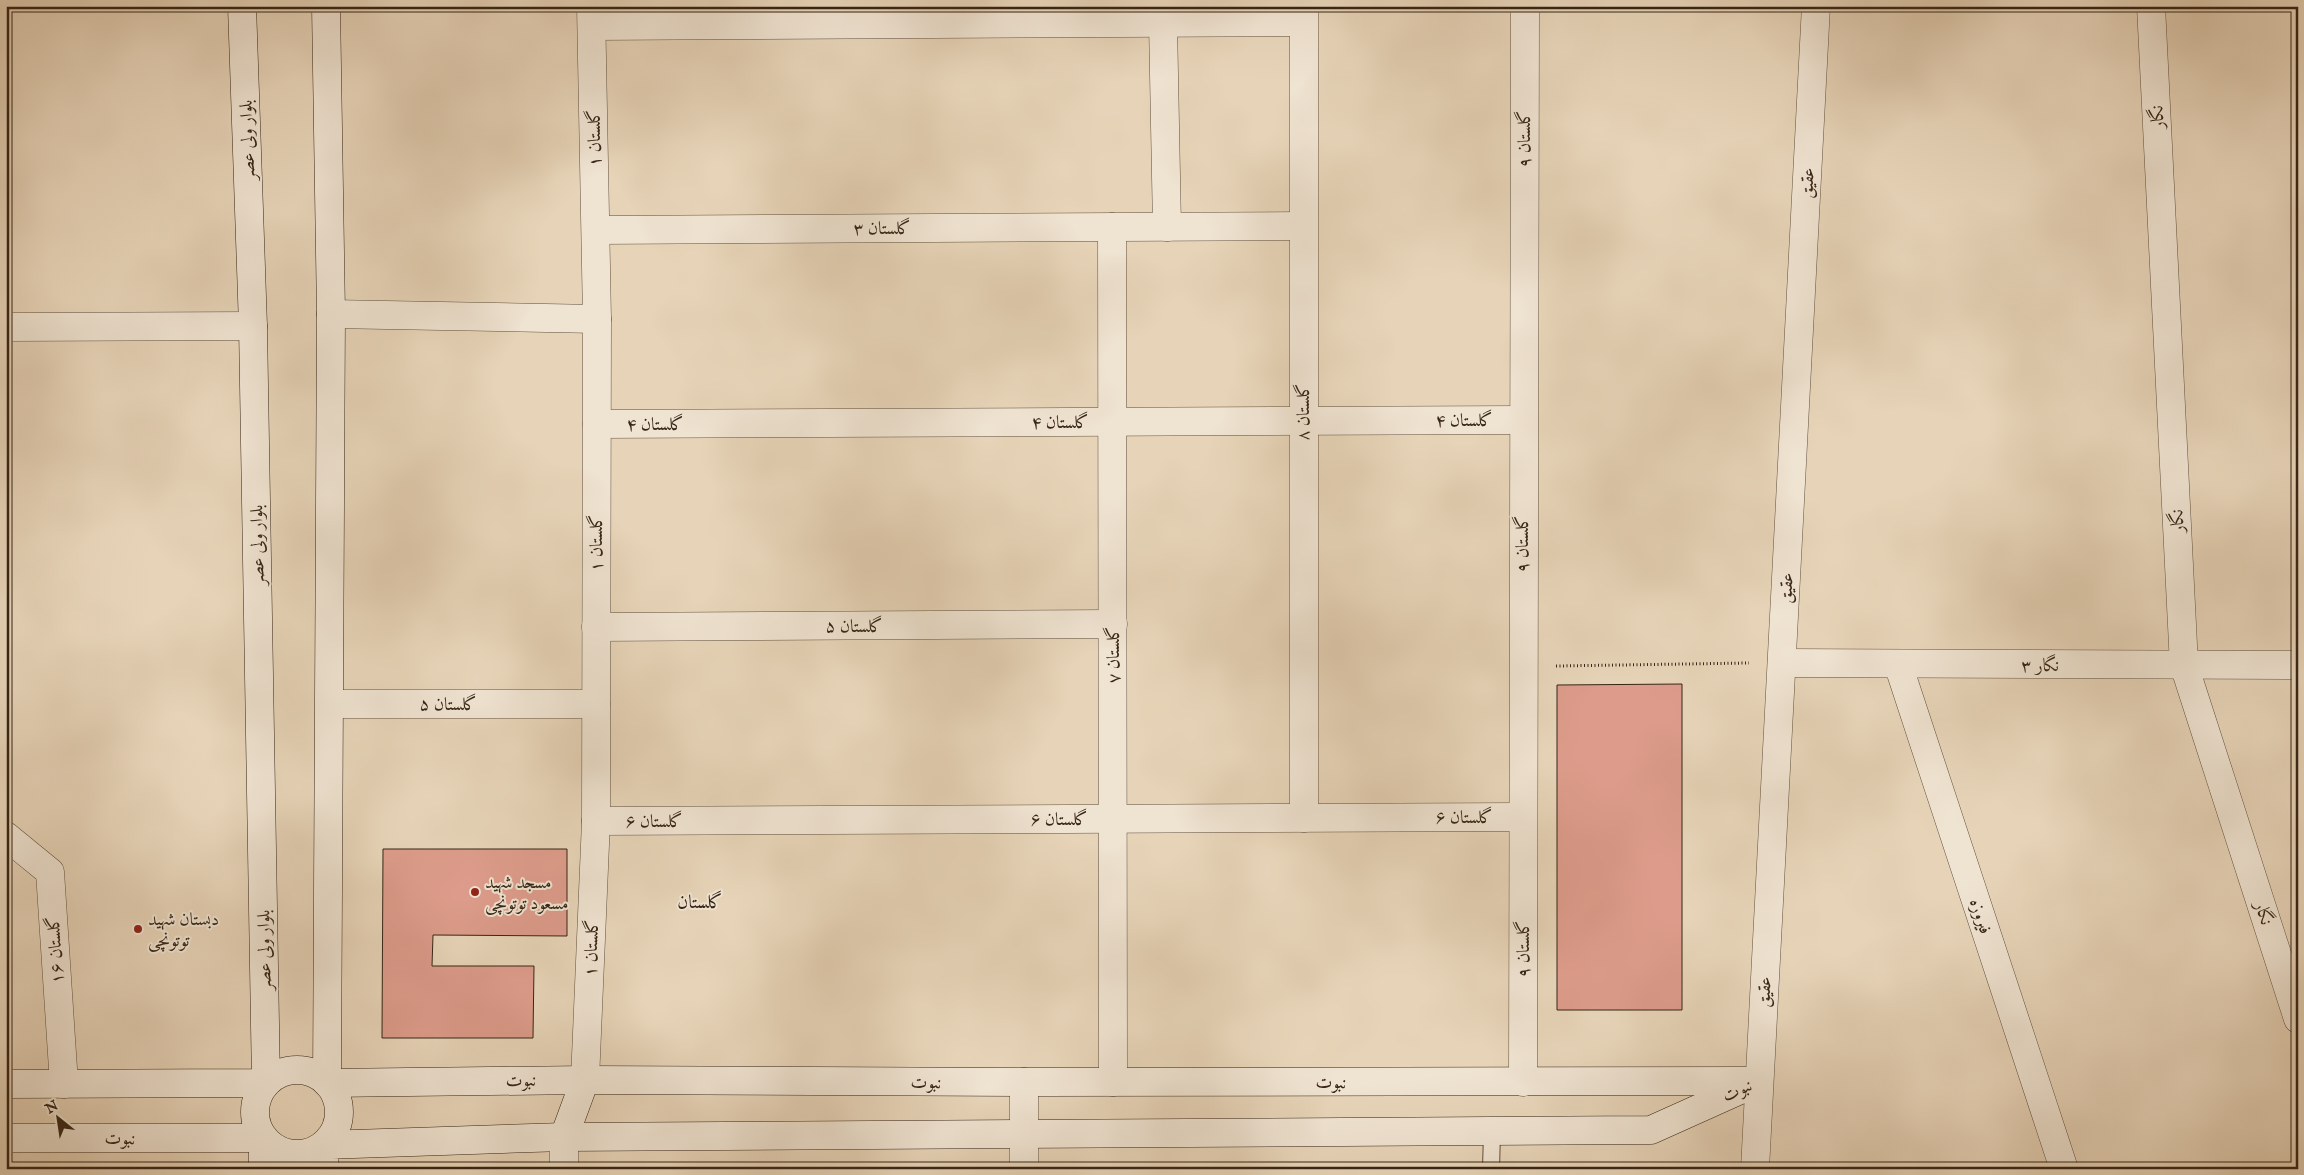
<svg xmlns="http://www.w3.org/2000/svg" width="2304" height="1175" font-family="'IM FELL English',Amiri,serif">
<rect width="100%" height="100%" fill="#e7d4b8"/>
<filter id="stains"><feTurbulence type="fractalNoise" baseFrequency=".004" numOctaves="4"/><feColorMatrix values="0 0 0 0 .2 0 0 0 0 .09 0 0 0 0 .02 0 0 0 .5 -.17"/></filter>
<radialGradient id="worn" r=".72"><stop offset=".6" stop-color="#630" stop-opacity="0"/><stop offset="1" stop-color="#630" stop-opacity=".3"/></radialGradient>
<g fill="#dd9c8b" stroke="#362516">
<path d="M 1682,684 L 1682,1010 L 1557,1010 L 1557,685 Z"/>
<path d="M 383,849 L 567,849 L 567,936 L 433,935 L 432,966 L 534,966 L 533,1038 L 382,1038 Z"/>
</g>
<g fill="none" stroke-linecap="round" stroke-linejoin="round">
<defs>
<path id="lane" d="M 1491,1169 L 1492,1132"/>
<g id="street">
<path d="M 1304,6 L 1304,818"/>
<path d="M 2151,6 L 2184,665 L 2298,1019"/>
<path d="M 1163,23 L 1167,227"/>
<path d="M 592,26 L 1303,22"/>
<path d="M 1112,227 L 1113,1082"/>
<path d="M 596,230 L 1303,226"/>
<path d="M 331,314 L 597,319"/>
<path d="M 6,327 L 253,326"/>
<path d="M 597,424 L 1522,420"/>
<path d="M 596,627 L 1113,624"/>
<path d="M 1782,663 L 2298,665"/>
<path d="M 1898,664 L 2064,1169"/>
<path d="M 330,704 L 596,704"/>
<path d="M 596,821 L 1523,817"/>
<path d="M 6,836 L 50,872 L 64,1084"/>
<path d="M 585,1080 L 596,821 L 597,319 L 591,6"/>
<path d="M 1523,1082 L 1525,6"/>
<path d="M 564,1137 L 564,1169"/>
<path d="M 1024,1169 L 1024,1082"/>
<path d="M 1755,1169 L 1816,6"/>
</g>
<g id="secondary">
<path d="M 326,6 L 331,314 L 327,1083 L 585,1080 L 1024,1082 L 1759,1081"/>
<circle cx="297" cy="1112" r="42"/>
<path d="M 6,1084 L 266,1083 L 253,326 L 242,6"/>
<path d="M 564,1137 L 585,1080"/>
<path d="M 6,1138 L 263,1138 L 263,1169"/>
<path d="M 324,1169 L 324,1145 L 564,1137 L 1651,1130 L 1749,1086"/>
</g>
</defs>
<use href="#lane" stroke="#62513e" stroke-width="18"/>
<use href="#street" stroke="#62513e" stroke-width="29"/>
<use href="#secondary" stroke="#362516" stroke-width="29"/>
<path stroke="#362516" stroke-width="3" stroke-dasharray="1 2.5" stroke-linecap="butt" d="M 1556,666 L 1749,663"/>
<use href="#lane" stroke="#efe3d1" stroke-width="16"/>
<use href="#street" stroke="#efe3d1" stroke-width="28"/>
<use href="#secondary" stroke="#efe3d1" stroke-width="28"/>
</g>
<g fill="#8f2418" stroke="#efe3d1" stroke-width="2">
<circle cx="475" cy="892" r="5"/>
<circle cx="138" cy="929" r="5"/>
</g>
<g text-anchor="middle" stroke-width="4" stroke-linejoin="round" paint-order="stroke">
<g font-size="18" fill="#362516" stroke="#efe3d1">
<text transform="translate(2157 117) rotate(-93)" y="6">نگار</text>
<text transform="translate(594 138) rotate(-91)" y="6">گلستان ۱</text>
<text transform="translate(1524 139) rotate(-90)" y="6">گلستان ۹</text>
<text transform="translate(247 140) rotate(-92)" y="6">بلوار ولی عصر</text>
<text transform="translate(1807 183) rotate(-87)" y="6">عقیق</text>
<text x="882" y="234">گلستان ۳</text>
<text transform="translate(1303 412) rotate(-90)" y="6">گلستان ۸</text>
<text x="1464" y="426">گلستان ۴</text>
<text x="1060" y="428">گلستان ۴</text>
<text x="655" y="430">گلستان ۴</text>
<text transform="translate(2177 521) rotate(-93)" y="6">نگار</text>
<text transform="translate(596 543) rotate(-90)" y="6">گلستان ۱</text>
<text transform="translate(1522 544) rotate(-90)" y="6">گلستان ۹</text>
<text transform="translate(257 545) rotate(-91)" y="6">بلوار ولی عصر</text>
<text transform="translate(1786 588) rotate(-87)" y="6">عقیق</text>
<text x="854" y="632">گلستان ۵</text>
<text transform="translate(1113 655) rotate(-90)" y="6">گلستان ۷</text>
<text x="2040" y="671">نگار ۳</text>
<text x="448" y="710">گلستان ۵</text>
<text x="1464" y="823">گلستان ۶</text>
<text x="1059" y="825">گلستان ۶</text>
<text x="654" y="827">گلستان ۶</text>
<text transform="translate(2264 913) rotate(72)" y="6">نگار</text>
<text transform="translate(1981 916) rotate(72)" y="6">فیروزه</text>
<text transform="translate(591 948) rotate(-88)" y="6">گلستان ۱</text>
<text transform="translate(1523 949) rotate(-90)" y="6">گلستان ۹</text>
<text transform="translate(55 950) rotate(-94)" y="6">گلستان ۱۶</text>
<text transform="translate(264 950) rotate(-91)" y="6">بلوار ولی عصر</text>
<text transform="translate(1764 992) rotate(-87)" y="6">عقیق</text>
<text transform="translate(521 1080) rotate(-1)" y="6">نبوت</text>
<text x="926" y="1088">نبوت</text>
<text x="1331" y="1088">نبوت</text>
<text transform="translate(1737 1090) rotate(-25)" y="6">نبوت</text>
<text x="120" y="1144">نبوت</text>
</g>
<g font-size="18" fill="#362516" stroke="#efe3d1" text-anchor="start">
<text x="485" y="888">مسجد شهید<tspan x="485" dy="21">مسعود توتونچی</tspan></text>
<text x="148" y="925">دبستان شهید<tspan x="148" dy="21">توتونچی</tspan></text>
</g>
<g font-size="19" fill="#362516" stroke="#efe3d1">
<text x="700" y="908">گلستان</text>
</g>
</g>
<rect width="2304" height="1175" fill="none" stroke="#e7d4b8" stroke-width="25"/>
<rect x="8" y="8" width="2289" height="1160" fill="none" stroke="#362516" stroke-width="2.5"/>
<rect x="12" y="12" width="2279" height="1150" fill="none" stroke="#362516"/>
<g transform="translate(58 1118) rotate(330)" stroke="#efe3d1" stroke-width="4" paint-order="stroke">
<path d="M0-4L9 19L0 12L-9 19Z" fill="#362516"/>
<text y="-8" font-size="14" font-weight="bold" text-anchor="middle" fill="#362516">N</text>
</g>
<rect width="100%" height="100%" filter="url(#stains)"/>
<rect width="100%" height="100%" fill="url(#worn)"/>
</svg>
